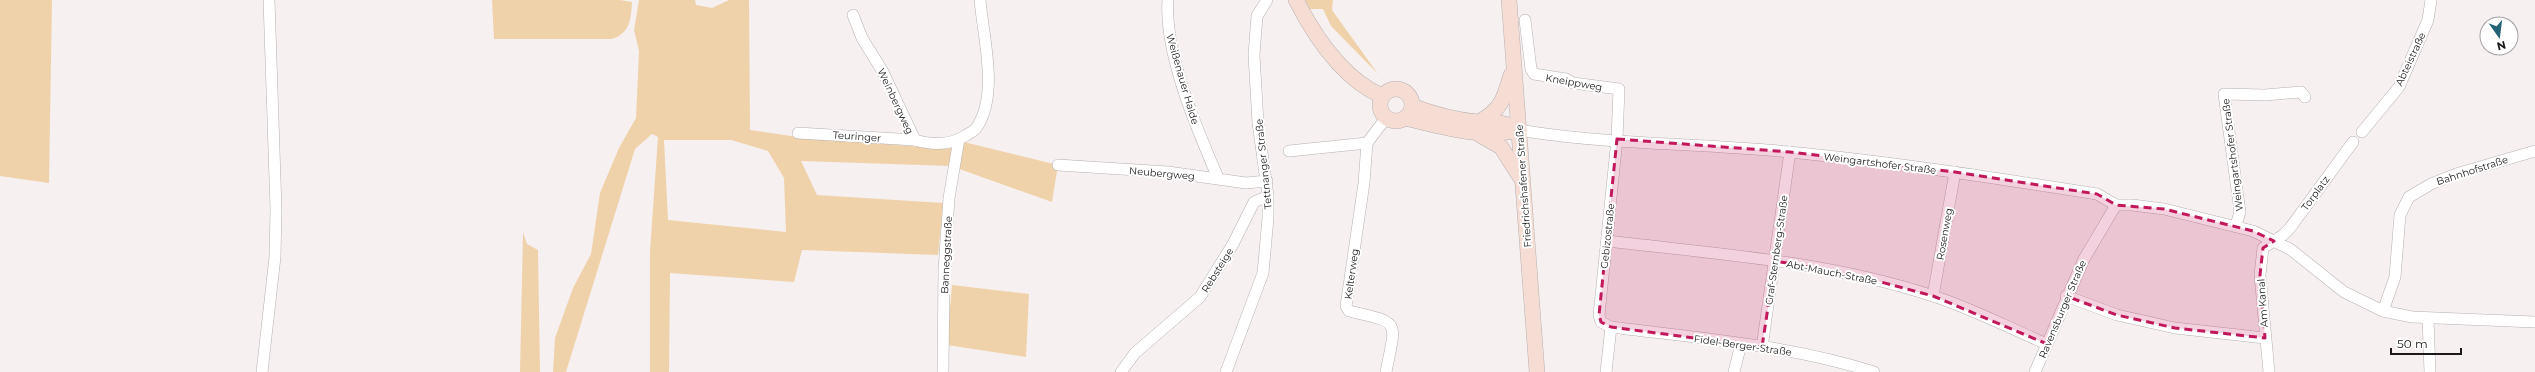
<svg xmlns="http://www.w3.org/2000/svg" width="2535" height="372" font-family="Montserrat,sans-serif">
<rect width="100%" height="100%" fill="#f7f0f0"/>
<g fill="#f0d2aa" fill-rule="evenodd">
<path d="M 0,0 L 52,0 L 49,183 L 0,176 Z"/>
<path d="M 492,0 L 620,0 L 632,2 C 631,19 630,33 612,39 L 494,39 Z"/>
<path d="M 639,0 L 695,0 L 696,5 L 712,8 L 729,0 L 749,0 L 750,130 L 798,137 L 947,149 L 964,142 L 1058,165 L 1052,202 L 951,166 L 801,161 L 817,195 L 943,203 L 938,255 L 802,250 L 794,282 L 670,273 L 669,372 L 650,372 L 650,251 L 658,137 L 652,134 L 635,149 L 566,372 L 553,372 L 555,338 L 573,288 L 591,254 L 600,193 L 619,148 L 636,118 L 639,51 L 634,30 ZM 664,140 L 731,140 L 768,151 L 784,178 L 786,232 L 668,220 Z"/>
<path d="M 1305,0 L 1333,0 L 1332,10 L 1378,74 L 1331,26 L 1323,9 L 1310,9 Z"/>
<path d="M 523,232 L 527,244 L 538,250 L 540,372 L 520,372 Z"/>
<path d="M 952,285 L 1029,294 L 1026,357 L 947,345 Z"/>
</g>
<g fill="none" stroke-linecap="round" stroke-linejoin="round">
<defs>
<g id="street">
<path d="M 1168,0 C 1164,53 1197,129 1218,178"/>
<path d="M 853,15 L 862,38 L 883,72 L 915,140 C 932,145 949,146 965,136 C 969,133 975,131 977,127 C 999,93 983,37 980,0"/>
<path d="M 1525,20 L 1531,69 L 1534,74 L 1566,79 L 1573,83 L 1619,89 L 1617,139 L 1599,315 L 1601,322 L 1611,327 C 1698,338 1789,345 1874,372"/>
<path d="M 1386,118 L 1367,143 L 1364,183 L 1346,306 L 1349,311 C 1402,323 1396,320 1386,372"/>
<path d="M 1519,130 C 1608,145 1700,143 1789,152 C 1893,162 1995,178 2097,194 L 2116,205 L 2132,205 L 2164,209 L 2253,231 L 2290,249 L 2344,292 L 2383,311 L 2412,317 L 2535,322"/>
<path d="M 2362,132 L 2399,87 L 2428,20 L 2431,0"/>
<path d="M 798,133 L 915,140"/>
<path d="M 1289,151 L 1367,143"/>
<path d="M 1058,165 L 1168,172 L 1246,183 L 1267,181"/>
<path d="M 2236,225 L 2240,212 L 2224,94 L 2265,95 L 2301,92 L 2305,97"/>
<path d="M 1607,241 C 1716,254 1828,261 1933,296 C 1971,308 2009,328 2047,344"/>
<path d="M 1933,296 L 1955,172"/>
<path d="M 2066,296 L 2117,315 L 2175,328 L 2265,338"/>
<path d="M 2383,311 L 2395,277 L 2400,215 L 2409,197 L 2431,184 L 2456,174 L 2535,151"/>
<path d="M 2428,318 L 2430,372"/>
<path d="M 1762,347 L 1790,152"/>
<path d="M 262,372 L 275,257 L 276,209 L 269,0"/>
<path d="M 943,372 L 944,270 L 949,198 L 959,139"/>
<path d="M 1121,372 L 1135,353 L 1200,297 L 1233,244 L 1254,202 L 1268,196"/>
<path d="M 1226,372 L 1263,273 L 1268,218 L 1268,196 L 1258,123 L 1254,55 L 1257,16 L 1267,0"/>
<path d="M 1606,372 L 1611,327"/>
<path d="M 1734,372 L 1741,344"/>
<path d="M 2035,372 L 2084,259 L 2116,205"/>
<path d="M 2269,372 L 2260,275 L 2263,248 L 2283,235 L 2290,228 L 2353,142"/>
</g>
<g id="secondary">
<path d="M 1296,0 C 1315,37 1343,79 1382,96"/>
<path d="M 1509,0 L 1537,372"/>
<circle cx="1396" cy="105" r="16"/>
<path d="M 1412,106 C 1433,114 1455,120 1478,122 C 1496,124 1502,120 1519,130"/>
<path d="M 1405,118 C 1443,127 1481,139 1519,130"/>
<path d="M 1479,122 C 1501,110 1504,99 1511,75"/>
<path d="M 1480,135 L 1501,147 L 1520,177"/>
</g>
</defs>
<use href="#street" stroke="#b7b0b1" stroke-width="12"/>
<use href="#secondary" stroke="#b7b0b1" stroke-width="16"/>
<use href="#street" stroke="#fff" stroke-width="11"/>
<use href="#secondary" stroke="#f6ddd3" stroke-width="15"/>
</g>
<path fill="#c2185b" fill-opacity="0.2" stroke="#c2185b" stroke-width="3" stroke-dasharray="8 5" stroke-linejoin="round" d="M 1617,139 L 1790,152 L 1955,172 L 2097,194 L 2116,205 L 2164,209 L 2253,231 L 2274,241 L 2263,248 L 2260,275 L 2265,338 L 2175,328 L 2117,315 L 2066,296 L 2047,344 L 1933,296 L 1855,275 L 1775,261 L 1762,347 L 1611,327 L 1601,322 L 1599,315 Z"/>
<g text-anchor="middle" stroke-width="4" stroke-linejoin="round" paint-order="stroke">
<g font-size="10" fill="#1b1919" stroke="#fff">
<text transform="translate(2410 59) rotate(-65)" y="4">Abteistraße</text>
<text transform="translate(1183 79) rotate(74)" y="4">Weißenauer Halde</text>
<text transform="translate(1574 82) rotate(10)" y="4">Kneippweg</text>
<text transform="translate(896 101) rotate(65)" y="4">Weinbergweg</text>
<text transform="translate(857 136) rotate(4)" y="4">Teuringer</text>
<text transform="translate(2232 155) rotate(-97)" y="4">Weingartshofer Straße</text>
<text transform="translate(1880 163) rotate(7)" y="4">Weingartshofer Straße</text>
<text transform="translate(1263 164) rotate(-96)" y="4">Tettnanger Straße</text>
<text transform="translate(2472 170) rotate(-18)" y="4">Bahnhofstraße</text>
<text transform="translate(1162 173) rotate(5)" y="4">Neubergweg</text>
<text transform="translate(1523 186) rotate(-94)" y="4">Friedrichshafener Straße</text>
<text transform="translate(2315 193) rotate(-54)" y="4">Torplatz</text>
<text transform="translate(1944 234) rotate(-80)" y="4">Rosenweg</text>
<text transform="translate(1607 236) rotate(-84)" y="4">Gebizostraße</text>
<text transform="translate(1776 250) rotate(-82)" y="4">Graf-Sternberg-Straße</text>
<text transform="translate(946 255) rotate(-87)" y="4">Banneggstraße</text>
<text transform="translate(1217 270) rotate(-58)" y="4">Rebsteige</text>
<text transform="translate(1832 272) rotate(11)" y="4">Abt-Mauch-Straße</text>
<text transform="translate(1351 274) rotate(-82)" y="4">Kelterweg</text>
<text transform="translate(2262 303) rotate(-94)" y="4">Am Kanal</text>
<text transform="translate(2062 309) rotate(-67)" y="4">Ravensburger Straße</text>
<text transform="translate(1743 345) rotate(8)" y="4">Fidel-Berger-Straße</text>
</g>
</g>
<g transform="translate(2499 36) rotate(166)"><circle r="19" fill="#ffffff" stroke="#a4a3a3"/>
<path d="M0-3L7 15L0 10L-7 15Z" fill="#236177"/>
<text y="-6" font-size="11" font-weight="bold" text-anchor="middle" fill="#1b1919">N</text>
</g>
<path d="M2391 348v6h70v-6" fill="none" stroke="#1b1919" stroke-width="2"/>
<text x="2397" y="348" font-size="12" fill="#1b1919" stroke="#ffffff" stroke-width="3" paint-order="stroke">50 m</text>
</svg>
